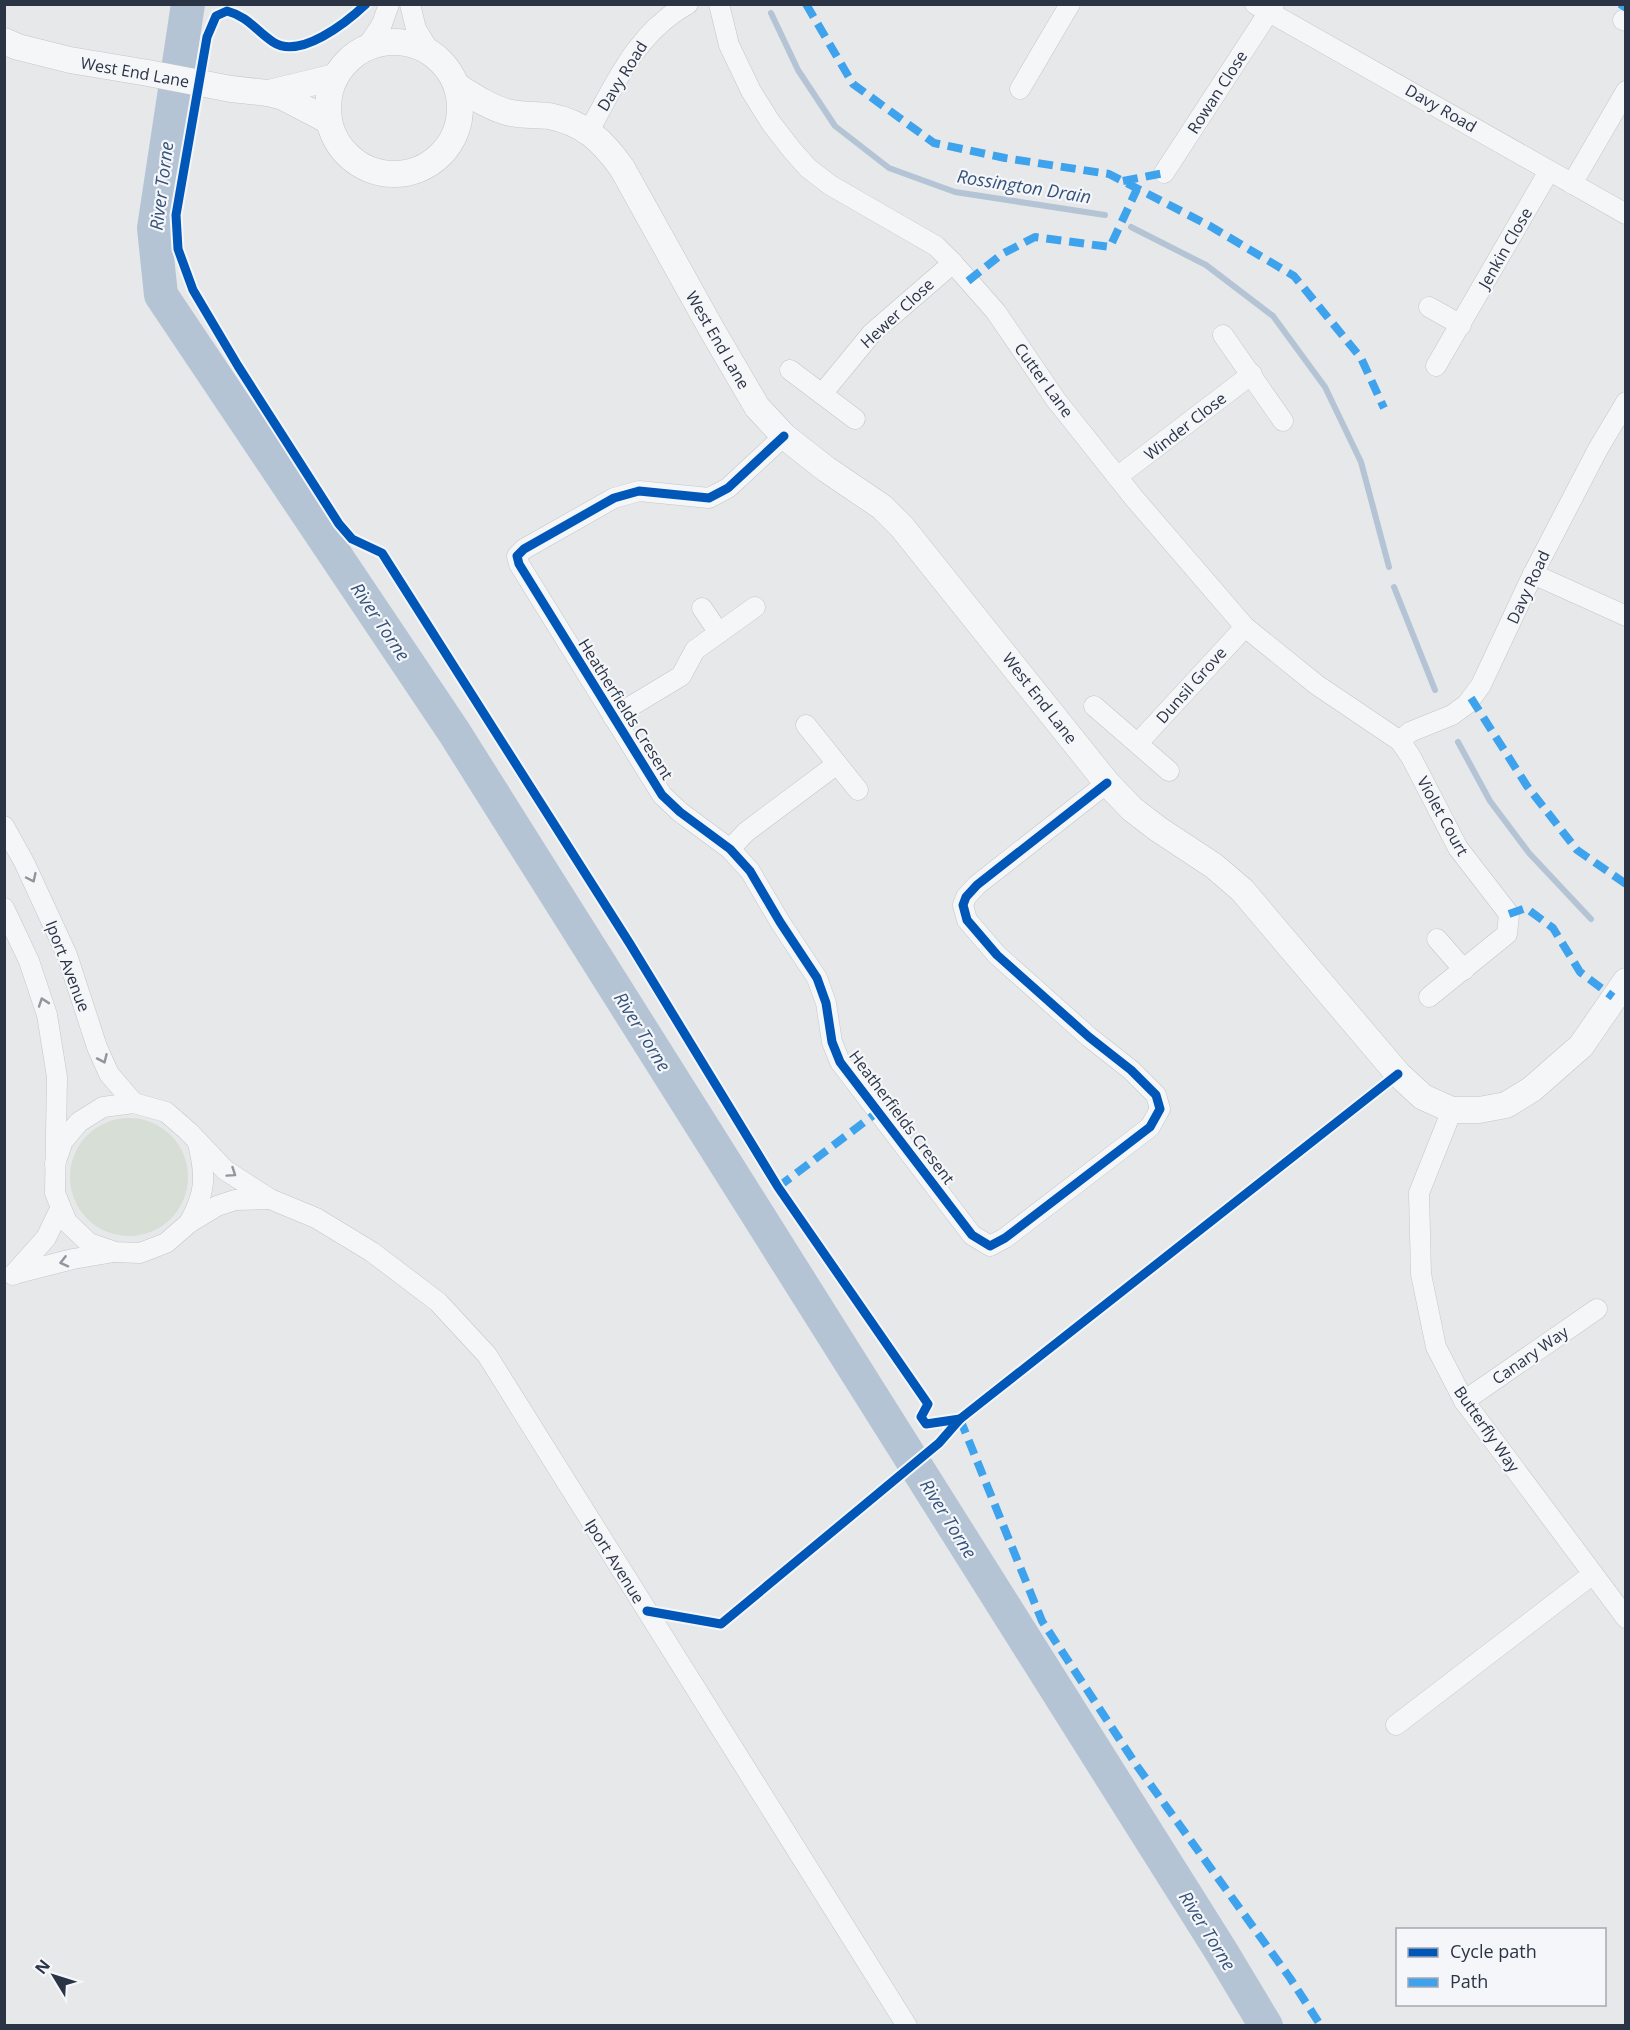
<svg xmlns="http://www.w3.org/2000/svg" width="1630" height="2030" font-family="'Open Sans',sans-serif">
<rect width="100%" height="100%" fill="#e6e8ea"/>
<circle fill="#d6ded6" cx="129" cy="1177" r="59"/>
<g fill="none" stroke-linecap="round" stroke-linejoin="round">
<g stroke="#b4c4d5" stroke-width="6">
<path d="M 771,13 L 798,70 L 835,126 L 889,168 L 955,192 L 1105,215"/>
<path d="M 1131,227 L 1206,265 L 1273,316 L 1325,387 L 1361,462 L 1389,567"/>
<path d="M 1394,587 L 1435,690"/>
<path d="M 1458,742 L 1490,801 L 1529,853 L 1591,919"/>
</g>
<path stroke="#b4c4d5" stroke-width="34" d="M 188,4 L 154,228 L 161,295 L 454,732 L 1221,1951 L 1266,2026"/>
<defs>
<g id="minor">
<path d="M 410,4 L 416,29 L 430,52"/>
<path d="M 719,4 L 729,45 L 751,91 L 771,123 L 792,150 L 808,168 L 830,185 L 936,246 L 953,263 L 996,312 L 1056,400 L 1134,498 L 1245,627 L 1317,685 L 1400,741 L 1411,757 L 1458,848 L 1509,914 L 1507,934 L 1429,997"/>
<path d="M 1255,4 L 1626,214"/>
<path d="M 1623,20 L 1626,21"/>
<path d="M 366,48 L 382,24 L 389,4"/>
<path d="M 1020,89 L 1070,4"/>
<path d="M 589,131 C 616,82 637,32 688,4"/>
<path d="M 1164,173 L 1274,4"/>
<path d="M 1572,184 L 1626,91"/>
<path d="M 1429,307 L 1461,325"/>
<path d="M 1223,335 L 1283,421"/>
<path d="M 1436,366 L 1549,171"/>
<path d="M 790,370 L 855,419"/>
<path d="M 822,394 L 872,333 L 953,263"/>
<path d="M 784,436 L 728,488 L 709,498 L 639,491 L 614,498 L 524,549 L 517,556 L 519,564 L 662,795 L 680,812 L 730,849 L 750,871 L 780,922 L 817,978 L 826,1003 L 832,1042 L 840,1062 L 972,1235 L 990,1246 L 1005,1238 L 1150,1127 L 1160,1109 L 1156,1095 L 1131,1070 L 1089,1037 L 997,955 L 967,920 L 963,905 L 966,897 L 977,885 L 1107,783"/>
<path d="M 1117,477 L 1252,374"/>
<path d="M 1533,574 L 1626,616"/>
<path d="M 702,608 L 719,633"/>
<path d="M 1094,706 L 1169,771"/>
<path d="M 613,717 L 681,676 L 695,650 L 755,607"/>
<path d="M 806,725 L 858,790"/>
<path d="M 1400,741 L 1410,732 L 1452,715 L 1467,704 L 1481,685 L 1533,574 L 1598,449 L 1626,402"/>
<path d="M 1138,743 L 1245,627"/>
<path d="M 4,826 L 24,862 L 67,955 L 97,1047 L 109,1074 L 134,1103"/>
<path d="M 730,849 L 746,832 L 837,764"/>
<path d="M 4,908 L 29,961 L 47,1015 L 57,1077 L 55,1193 L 67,1222 L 89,1243 L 115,1252 L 140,1253 L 166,1243 L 189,1223 L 217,1206 L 235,1200 L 270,1199"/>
<path d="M 1437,939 L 1464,970"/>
<path d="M 1452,1110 L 1419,1193 L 1421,1274 L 1436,1347 L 1464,1401 L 1626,1618"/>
<path d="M 55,1164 L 63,1141 L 79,1122 L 103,1107 L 134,1103 L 166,1112 L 189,1132 L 225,1170 L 270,1199 L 316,1218 L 372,1252 L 438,1302 L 487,1355 L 907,2026"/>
<path d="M 189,1223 C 206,1192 206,1177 198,1143"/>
<path d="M 14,1274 L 73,1259 L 114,1252"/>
<path d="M 13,1275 L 46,1238 L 60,1209"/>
<path d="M 1464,1401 L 1597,1309"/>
<path d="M 1396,1725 L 1593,1574"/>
</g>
<g id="tertiary">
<path d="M 4,41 L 18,47 L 70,60 L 148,73 L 231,89 L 268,93 L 283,97 L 329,121"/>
<circle cx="394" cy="108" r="66"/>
<path d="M 457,86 C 473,96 489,107 507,112 C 520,116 535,114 549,116 C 584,123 602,140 622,168 L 712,330 L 757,407 L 784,436 L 826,469 L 882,507 L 902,527 L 1107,783 L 1132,809 L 1158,829 L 1214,866 L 1242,890 L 1398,1074 L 1423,1097 L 1452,1110 L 1479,1110 L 1506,1105 L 1532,1089 L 1581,1046 L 1626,981"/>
<path d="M 269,93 L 335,77"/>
</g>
</defs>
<use href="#minor" stroke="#c4c6c8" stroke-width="21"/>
<use href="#tertiary" stroke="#c4c6c8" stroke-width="27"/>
<use href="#minor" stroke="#f5f6f7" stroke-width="20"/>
<use href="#tertiary" stroke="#f5f6f7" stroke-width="26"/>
<g stroke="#3ea3ec" stroke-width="8" stroke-dasharray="15 8" stroke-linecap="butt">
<path d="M 806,4 L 853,84 L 934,143 L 1005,158 L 1109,174 L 1210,226 L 1294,276 L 1361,358 L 1384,408"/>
<path d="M 1620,4 L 1626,8"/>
<path d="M 1123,181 L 1164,173"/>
<path d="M 968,281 L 1002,254 L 1035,237 L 1110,247 L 1137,189"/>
<path d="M 1471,698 L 1527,786 L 1577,850 L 1626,884"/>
<path d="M 1509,914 L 1526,908 L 1553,928 L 1580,972 L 1613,997"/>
<path d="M 778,1187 L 879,1111"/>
<path d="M 960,1419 L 1042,1621 L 1137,1766 L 1290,1978 L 1321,2026"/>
</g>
<defs>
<g id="cycleway">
<path d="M 366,4 C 347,22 300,60 273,42 C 255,30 249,17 227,11 L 216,16 L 207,37 L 176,215 L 178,249 L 193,290 L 238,366 L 339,524 L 352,539 L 382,553 L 630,944 L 778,1187 L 928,1404 L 921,1417 L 926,1424 L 960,1419"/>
<path d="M 784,436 L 728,488 L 709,498 L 639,491 L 614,498 L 524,549 L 517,556 L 519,564 L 662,795 L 680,812 L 730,849 L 750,871 L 780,922 L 817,978 L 826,1003 L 832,1042 L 840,1062 L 972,1235 L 990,1246 L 1005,1238 L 1150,1127 L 1160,1109 L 1156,1095 L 1131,1070 L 1089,1037 L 997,955 L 967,920 L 963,905 L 966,897 L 977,885 L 1107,783"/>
<path d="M 647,1611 L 721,1624 L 939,1443 L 960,1419 L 1398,1074"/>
</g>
</defs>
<use href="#cycleway" stroke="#f4f6f9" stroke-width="13"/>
<use href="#cycleway" stroke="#0057b8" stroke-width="9"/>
</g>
<defs><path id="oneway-chevron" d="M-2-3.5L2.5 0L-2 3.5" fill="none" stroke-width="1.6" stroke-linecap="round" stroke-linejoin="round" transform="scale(1.5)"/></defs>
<g stroke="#90959e">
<use href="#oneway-chevron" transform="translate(32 878) rotate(65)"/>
<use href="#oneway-chevron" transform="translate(43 1002) rotate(-109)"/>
<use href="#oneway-chevron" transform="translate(103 1059) rotate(66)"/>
<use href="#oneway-chevron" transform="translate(232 1173) rotate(34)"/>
<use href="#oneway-chevron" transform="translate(64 1262) rotate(166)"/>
</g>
<g text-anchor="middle" stroke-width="4.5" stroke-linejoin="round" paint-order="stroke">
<g font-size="16" fill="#2b3445" stroke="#f4f6f9">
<text transform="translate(135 72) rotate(10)" y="6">West End Lane</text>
<text transform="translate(622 76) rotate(-58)" y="6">Davy Road</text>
<text transform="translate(1217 92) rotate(-57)" y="6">Rowan Close</text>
<text transform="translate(1441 108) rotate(30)" y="6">Davy Road</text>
<text transform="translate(1505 248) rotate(-60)" y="6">Jenkin Close</text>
<text transform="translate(897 313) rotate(-43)" y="6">Hewer Close</text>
<text transform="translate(718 340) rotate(60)" y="6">West End Lane</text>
<text transform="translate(1044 380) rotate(54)" y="6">Cutter Lane</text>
<text transform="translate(1185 426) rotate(-38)" y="6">Winder Close</text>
<text transform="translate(1528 587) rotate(-65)" y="6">Davy Road</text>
<text transform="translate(1191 685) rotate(-48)" y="6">Dunsil Grove</text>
<text transform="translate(1040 698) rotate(52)" y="6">West End Lane</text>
<text transform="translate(626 709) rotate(58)" y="6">Heatherfields Cresent</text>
<text transform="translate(1443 816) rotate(61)" y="6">Violet Court</text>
<text transform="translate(68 966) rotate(69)" y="6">Iport Avenue</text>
<text transform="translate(902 1117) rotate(53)" y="6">Heatherfields Cresent</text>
<text transform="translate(1530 1355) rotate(-35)" y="6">Canary Way</text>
<text transform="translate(1487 1429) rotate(55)" y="6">Butterfly Way</text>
<text transform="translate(615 1561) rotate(58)" y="6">Iport Avenue</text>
</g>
<g font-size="18" font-style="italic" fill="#34527a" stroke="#f4f6f9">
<text transform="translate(162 186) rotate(-83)" y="6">River Torne</text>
<text transform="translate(1024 187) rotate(9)" y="6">Rossington Drain</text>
<text transform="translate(380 622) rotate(56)" y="6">River Torne</text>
<text transform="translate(642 1032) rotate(58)" y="6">River Torne</text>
<text transform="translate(948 1519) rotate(58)" y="6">River Torne</text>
<text transform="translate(1207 1931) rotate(58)" y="6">River Torne</text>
</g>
</g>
<rect width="1630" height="2030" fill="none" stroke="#2b3445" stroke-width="12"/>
<rect x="1396" y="1928" width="210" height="78" fill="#f4f6f9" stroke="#a4a8b1" stroke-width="1.5"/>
<rect x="1408" y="1948" width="30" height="9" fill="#0057b8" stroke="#a4a8b1" stroke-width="1.5"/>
<text x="1450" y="1958" font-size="18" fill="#2b3445">Cycle path</text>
<rect x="1408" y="1978" width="30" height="9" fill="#3ea3ec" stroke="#a4a8b1" stroke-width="1.5"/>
<text x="1450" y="1988" font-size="18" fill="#2b3445">Path</text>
<g transform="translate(54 1976) rotate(308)" stroke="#f4f6f9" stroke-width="4.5" paint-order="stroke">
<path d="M0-4.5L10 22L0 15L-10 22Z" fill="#2b3445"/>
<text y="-9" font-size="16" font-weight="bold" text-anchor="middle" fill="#2b3445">N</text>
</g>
</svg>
